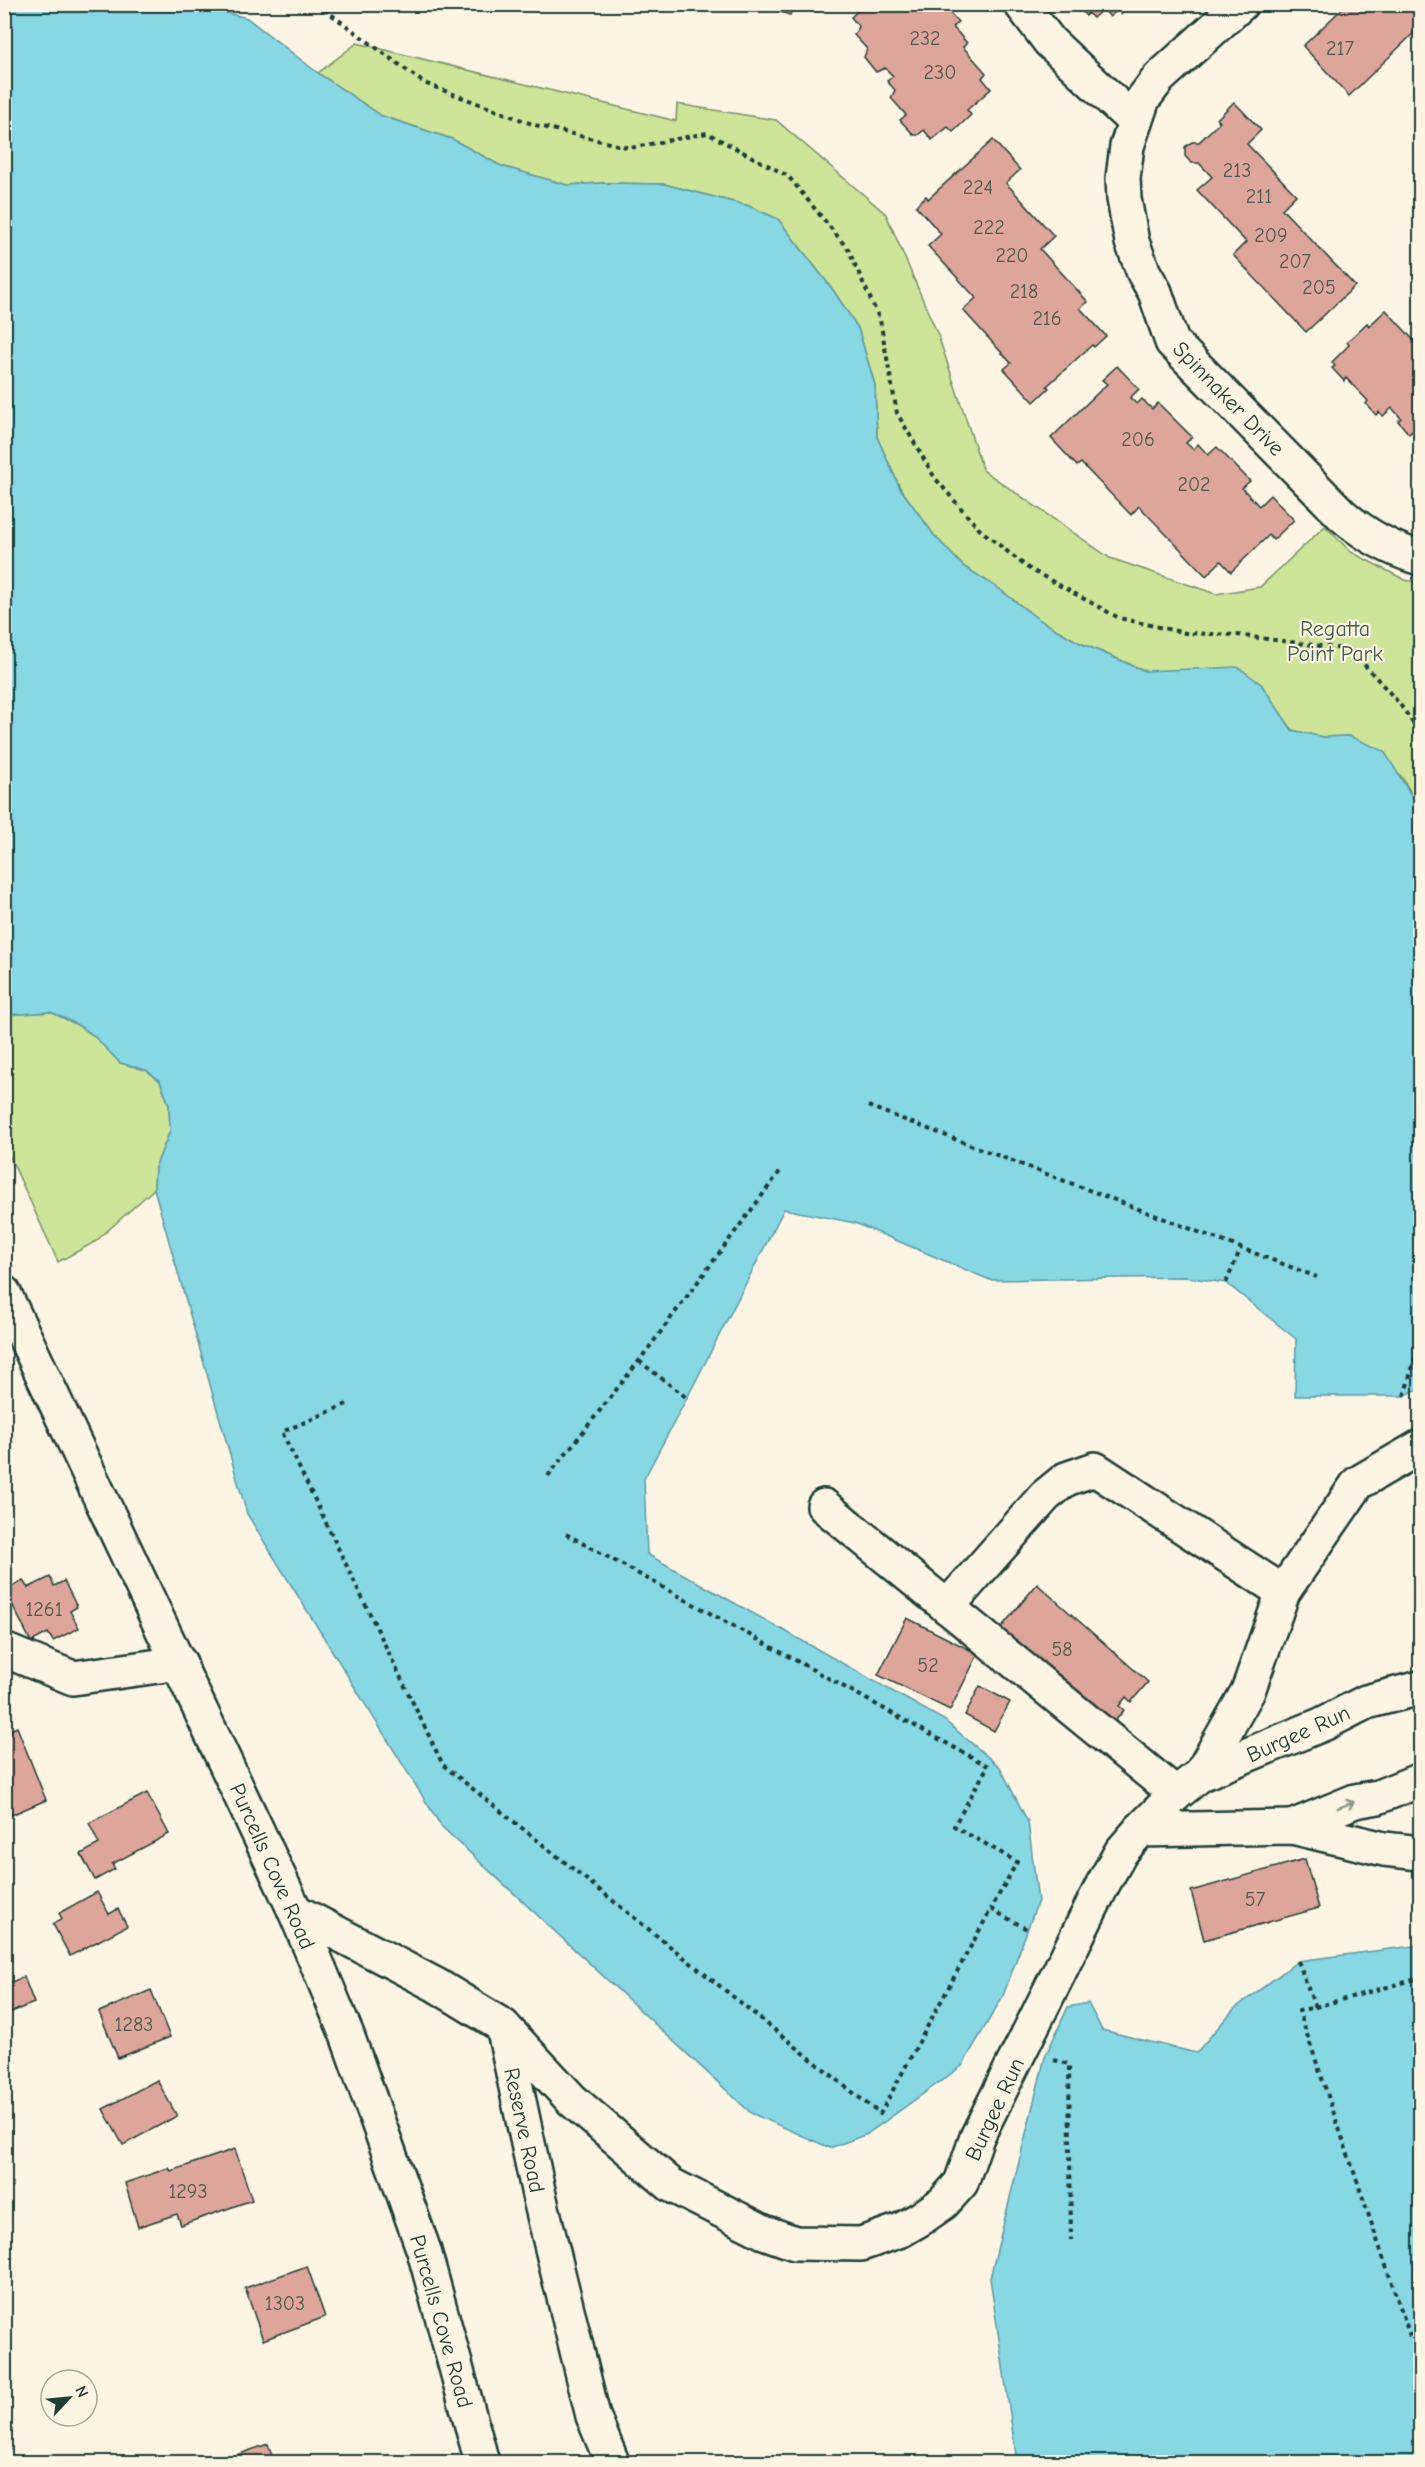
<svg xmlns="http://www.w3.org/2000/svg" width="1425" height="2467" font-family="'Comic Neue',sans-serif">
<rect width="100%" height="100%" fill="#fcf5e5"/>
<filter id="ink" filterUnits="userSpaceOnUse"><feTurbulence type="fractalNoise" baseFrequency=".0167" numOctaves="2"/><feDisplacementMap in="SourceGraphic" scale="12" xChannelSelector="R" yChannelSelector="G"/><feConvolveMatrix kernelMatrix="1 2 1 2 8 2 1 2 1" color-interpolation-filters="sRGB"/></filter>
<g filter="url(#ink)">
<g fill="#cee499" stroke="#769066" stroke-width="1.5">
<path d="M 357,43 L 676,121 L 677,104 L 776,120 L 886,214 L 938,335 L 983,470 L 1110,558 L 1216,594 L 1260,587 L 1325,526 L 1351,552 L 1405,580 L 1420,583 L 1420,645 L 1416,674 L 1420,679 L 1420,809 L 1402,777 L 1349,736 L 1323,737 L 1292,730 L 1261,684 L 1190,670 L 1146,671 L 1078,642 L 1038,619 L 998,588 L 963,566 L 934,535 L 900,488 L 877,437 L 875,385 L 858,328 L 833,290 L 778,219 L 749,206 L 664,184 L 603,183 L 567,185 L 501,166 L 452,139 L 382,116 L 318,73 Z"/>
<path d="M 51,1012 L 76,1024 L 93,1035 L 120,1062 L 146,1070 L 160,1081 L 169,1104 L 170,1131 L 155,1168 L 154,1189 L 95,1242 L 58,1262 L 5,1146 L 4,1015 Z"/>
</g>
<g fill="#87d7e4" stroke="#5d999e" stroke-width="1.5">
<path d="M 5,4 L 194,5 L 247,18 L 318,73 L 382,116 L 452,139 L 501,166 L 567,185 L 603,183 L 664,184 L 749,206 L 778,219 L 833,290 L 858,328 L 875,385 L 877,437 L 900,488 L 934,535 L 963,566 L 998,588 L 1038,619 L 1078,642 L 1145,671 L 1238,667 L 1261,684 L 1292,730 L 1323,737 L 1349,736 L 1384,751 L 1420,809 L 1420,1388 L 1404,1396 L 1295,1396 L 1296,1339 L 1226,1283 L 1185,1277 L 990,1280 L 855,1223 L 784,1209 L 687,1398 L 644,1479 L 647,1554 L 944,1720 L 1000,1767 L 1028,1822 L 1038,1901 L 1003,1996 L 962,2066 L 867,2134 L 830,2148 L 751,2113 L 441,1826 L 247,1514 L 154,1189 L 155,1168 L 170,1131 L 169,1104 L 160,1081 L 146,1070 L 120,1063 L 93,1035 L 76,1024 L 51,1012 L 5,1015 Z"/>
<path d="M 1420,1945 L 1420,2462 L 1017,2462 L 990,2278 L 1045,2057 L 1068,2007 L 1088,2003 L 1102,2030 L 1196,2053 L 1234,2009 L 1298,1961 Z"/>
</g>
<g fill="#dea59c" stroke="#1f3d34" stroke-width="1.5">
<path d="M 766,4 L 794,4 L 790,15 L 765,7 Z"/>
<path d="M 796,4 L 832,4 L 830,10 L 819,6 L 817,11 Z"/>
<path d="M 865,4 L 942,4 L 958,22 L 953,27 L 967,43 L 963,47 L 986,73 L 982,78 L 991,89 L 967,110 L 971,115 L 953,132 L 948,127 L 932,140 L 924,130 L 918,135 L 914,135 L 900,120 L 906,115 L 891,98 L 895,90 L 887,81 L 893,76 L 885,68 L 876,72 L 864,57 L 867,49 L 854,35 L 859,27 L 851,17 Z"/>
<path d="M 1075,4 L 1131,4 L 1121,14 L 1118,9 L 1110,17 L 1103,9 L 1093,18 L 1088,13 L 1086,16 Z"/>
<path d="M 1347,4 L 1420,4 L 1420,27 L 1349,96 L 1303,46 Z"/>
<path d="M 1234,102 L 1261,130 L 1247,144 L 1296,195 L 1282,209 L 1355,286 L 1306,332 L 1233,255 L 1246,242 L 1197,190 L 1212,177 L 1199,163 L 1191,163 L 1185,156 L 1185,147 L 1192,142 L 1199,142 L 1220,122 L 1217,119 Z"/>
<path d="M 993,140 L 1020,170 L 1006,183 L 1054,236 L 1040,249 L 1088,302 L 1080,308 L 1106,336 L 1094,347 L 1092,345 L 1047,386 L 1049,388 L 1034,402 L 1004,369 L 1011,363 L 963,310 L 976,298 L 928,246 L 941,234 L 916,206 L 926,196 L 928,199 Z"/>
<path d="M 1386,310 L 1420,347 L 1420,439 L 1412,431 L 1409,434 L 1398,421 L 1401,418 L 1392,408 L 1383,416 L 1379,412 L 1376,415 L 1366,404 L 1368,401 L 1346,378 L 1344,381 L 1332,368 L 1335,366 L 1332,362 L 1349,345 L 1347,342 L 1367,323 L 1369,326 Z"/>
<path d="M 1117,366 L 1139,389 L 1130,398 L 1137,404 L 1142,399 L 1152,409 L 1158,403 L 1192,437 L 1186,443 L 1193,449 L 1198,444 L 1208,455 L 1217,447 L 1250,481 L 1242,488 L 1259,506 L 1270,495 L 1294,520 L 1273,540 L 1269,535 L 1231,572 L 1221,561 L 1206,576 L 1139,506 L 1131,515 L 1081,463 L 1077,466 L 1051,438 L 1107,384 L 1102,380 Z"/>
<path d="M 50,1577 L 54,1586 L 64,1581 L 77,1607 L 70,1611 L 79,1628 L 53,1641 L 48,1633 L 31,1642 L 5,1590 L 23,1581 L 28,1588 Z"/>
<path d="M 1037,1584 L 1148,1682 L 1131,1702 L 1126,1697 L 1119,1706 L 1124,1710 L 1108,1730 L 995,1635 Z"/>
<path d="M 907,1618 L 978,1654 L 950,1710 L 878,1675 Z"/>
<path d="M 980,1686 L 1010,1702 L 994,1731 L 965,1715 Z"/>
<path d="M 17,1727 L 46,1800 L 4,1818 L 4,1733 Z"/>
<path d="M 147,1793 L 169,1834 L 112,1864 L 115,1869 L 95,1880 L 81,1854 L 99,1844 L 89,1823 Z"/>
<path d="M 1305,1859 L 1319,1908 L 1204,1940 L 1191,1891 Z"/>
<path d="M 97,1892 L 109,1914 L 118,1909 L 127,1926 L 70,1956 L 53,1924 L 62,1919 L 59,1913 Z"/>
<path d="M 24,1977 L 34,2003 L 4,2015 L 4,1985 Z"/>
<path d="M 151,1990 L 170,2037 L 118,2058 L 99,2012 Z"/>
<path d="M 157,2080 L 177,2116 L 123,2145 L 103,2109 Z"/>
<path d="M 235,2149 L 252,2200 L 181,2225 L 177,2214 L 138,2227 L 125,2183 L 169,2168 L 171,2171 Z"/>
<path d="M 307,2266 L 325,2317 L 263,2340 L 245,2288 Z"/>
<path d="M 268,2444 L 274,2462 L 216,2462 Z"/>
</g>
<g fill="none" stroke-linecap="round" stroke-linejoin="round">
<defs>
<g id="minor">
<path d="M 1021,4 L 1050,42 L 1135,122"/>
<path d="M 1241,4 L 1159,78 L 1143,99 L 1127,146 L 1123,178 L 1124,199 L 1132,242 L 1144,273 L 1155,292 L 1172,342 L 1342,515 C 1366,536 1390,549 1420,558"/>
<path d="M 824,1506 L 1176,1794"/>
<path d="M 947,1607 L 1045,1496 L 1066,1479 L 1095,1469 L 1283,1592"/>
<path d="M 4,1650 L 73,1678 L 180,1663"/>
<path d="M 1201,1774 L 1248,1691 L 1283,1592 L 1358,1483 L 1420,1447"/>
<path d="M 1292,1827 L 1355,1801 L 1378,1797 L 1420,1780"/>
<path d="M 1140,1830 L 1292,1827 L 1384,1849 L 1420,1853"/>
<path d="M 295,1911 L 436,1985 L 503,2026 L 572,2100 L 671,2185 L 764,2232 L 795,2243 L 861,2244 L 901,2230 L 920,2219 L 943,2203 L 961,2183 L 977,2137 L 1103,1884 L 1121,1852 L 1140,1830 L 1176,1794 L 1201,1774 L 1323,1724 L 1366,1702 L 1420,1688"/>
<path d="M 503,2026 L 539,2195 L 593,2416 L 612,2462"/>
</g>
<path id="major" d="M 4,1293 L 295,1911 L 347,2035 L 424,2251 L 482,2462"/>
</defs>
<use href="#minor" stroke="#1f3d34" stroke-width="38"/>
<use href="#major" stroke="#1f3d34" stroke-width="38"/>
<g stroke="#1f3d34" stroke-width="4" stroke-dasharray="4.5 4.5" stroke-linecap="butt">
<path d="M 317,4 L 424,83 L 535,125 L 630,148 L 707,133 L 788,176 L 848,249 L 880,320 L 897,413 L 935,478 L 978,528 L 1028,568 L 1119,618 L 1185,633 L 1237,635 L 1351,650 L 1399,703 L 1420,733"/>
<path d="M 868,1106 L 1317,1277"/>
<path d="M 1226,1283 L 1241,1248"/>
<path d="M 639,1361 L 687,1398"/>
<path d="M 1404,1396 L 1420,1342"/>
<path d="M 347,1404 L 282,1432 L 443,1765 L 880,2114 L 991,1909 L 1027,1929"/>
<path d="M 548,1476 L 639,1361 L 781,1170"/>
<path d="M 566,1534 L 988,1766 L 954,1826 L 1017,1862 L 991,1909"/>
<path d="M 1298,1961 L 1315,2007 L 1299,2011 L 1411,2339"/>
<path d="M 1315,2007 L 1420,1978"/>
<path d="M 1054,2060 L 1069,2064 L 1071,2240"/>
</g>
<use href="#minor" stroke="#fcf5e5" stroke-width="33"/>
<use href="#major" stroke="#fcf5e5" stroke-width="33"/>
</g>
<defs><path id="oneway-shaft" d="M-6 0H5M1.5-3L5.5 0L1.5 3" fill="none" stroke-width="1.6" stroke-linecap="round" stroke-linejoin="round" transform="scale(1.5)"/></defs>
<use stroke="#8e998c" href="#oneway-shaft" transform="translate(1346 1805) rotate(-21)"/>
</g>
<g text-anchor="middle" stroke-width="4.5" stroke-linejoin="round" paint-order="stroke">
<g font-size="20" fill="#4f574e">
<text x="925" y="45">232</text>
<text x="1340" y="55">217</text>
<text x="940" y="79">230</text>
<text x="1237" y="177">213</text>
<text x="978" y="194">224</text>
<text x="1259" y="203">211</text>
<text x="989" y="234">222</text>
<text x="1271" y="242">209</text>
<text x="1012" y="262">220</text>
<text x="1295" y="268">207</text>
<text x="1319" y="294">205</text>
<text x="1024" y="298">218</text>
<text x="1047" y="325">216</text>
<text x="1138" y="446">206</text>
<text x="1194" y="491">202</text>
<text x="44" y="1616">1261</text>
<text x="1062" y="1656">58</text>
<text x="928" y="1672">52</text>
<text x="1255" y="1906">57</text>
<text x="134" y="2031">1283</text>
<text x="188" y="2198">1293</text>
<text x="285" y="2310">1303</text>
</g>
<g font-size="22" fill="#1f3d34" stroke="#fcf5e5">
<text transform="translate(1229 398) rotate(46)" y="8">Spinnaker Drive</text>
<text transform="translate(1298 1733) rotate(-24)" y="8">Burgee Run</text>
<text transform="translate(273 1866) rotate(66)" y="8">Purcells Cove Road</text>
<text transform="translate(994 2109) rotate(-65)" y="8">Burgee Run</text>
<text transform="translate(525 2130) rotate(78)" y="8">Reserve Road</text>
<text transform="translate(442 2321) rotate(74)" y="8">Purcells Cove Road</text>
</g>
<g font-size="22" fill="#425e48" stroke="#fcf5e5">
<text x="1335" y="636">Regatta<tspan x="1335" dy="25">Point Park</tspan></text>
</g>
</g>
<rect width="1425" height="2467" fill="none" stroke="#fcf5e5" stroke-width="24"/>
<rect x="12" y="12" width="1401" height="2443" fill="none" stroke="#1f3d34" stroke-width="2" filter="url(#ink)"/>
<g transform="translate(69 2398) rotate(64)"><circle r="28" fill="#fcf5e5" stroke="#a4ab9e" stroke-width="1.5"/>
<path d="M0-4.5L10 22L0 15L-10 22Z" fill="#1f3d34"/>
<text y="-9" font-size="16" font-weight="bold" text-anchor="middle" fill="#1f3d34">N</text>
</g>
</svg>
